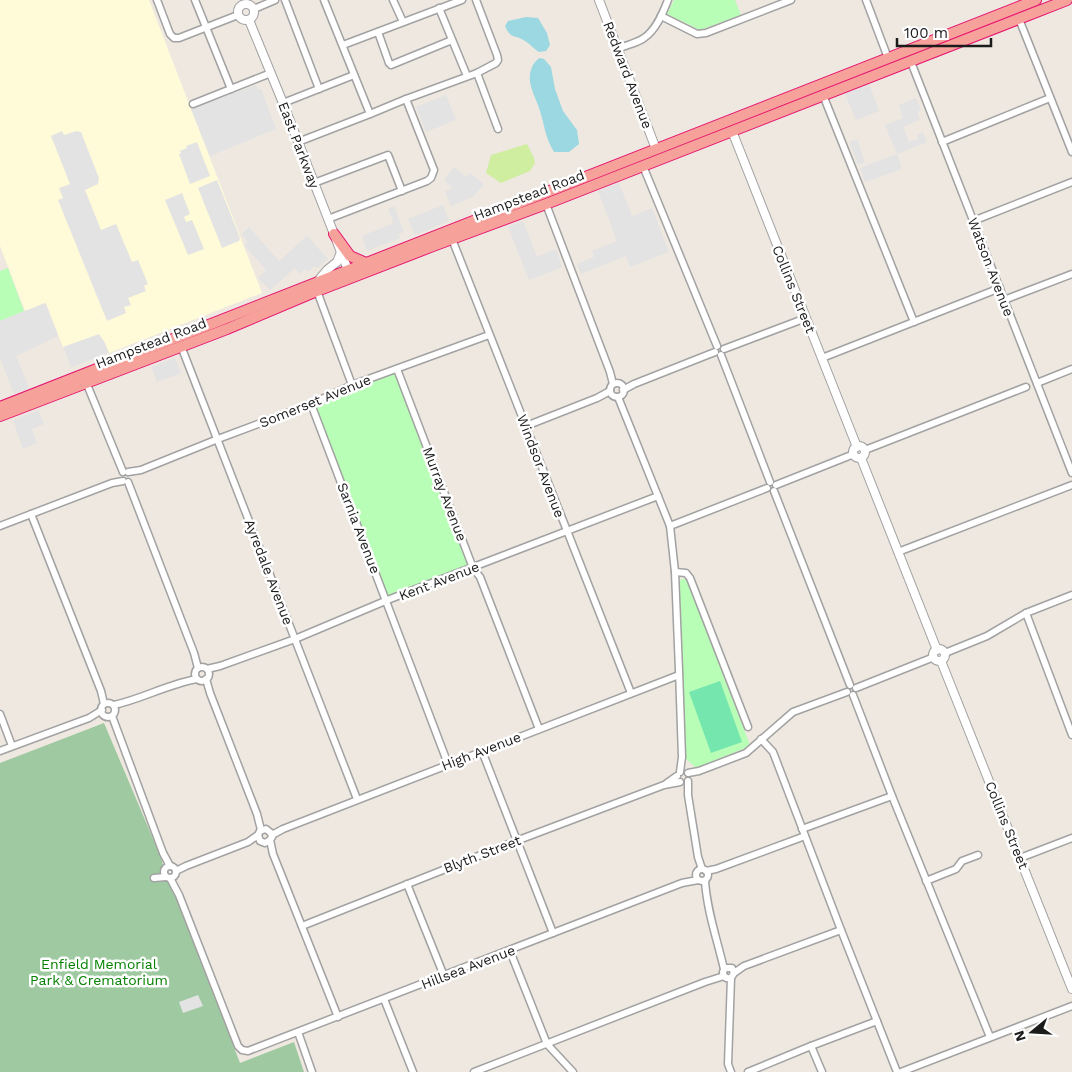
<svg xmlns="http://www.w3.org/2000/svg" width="1072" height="1072" font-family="'Work Sans',sans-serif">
<rect width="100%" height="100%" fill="#eee8e0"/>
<path fill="#fffbd8" d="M 0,0 L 149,0 L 262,293 L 71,368 L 46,303 L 25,311 L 0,246 Z"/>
<path fill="#cfee9f" d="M 527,144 L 534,158 L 535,163 L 530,171 L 501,183 L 486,173 L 491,155 Z"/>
<path fill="#9fc9a1" d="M 104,723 L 162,860 L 164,877 L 174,890 L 240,1063 L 294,1042 L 304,1072 L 0,1072 L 0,763 Z"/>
<g fill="#b8feb6">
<path d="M 674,0 L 735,0 L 741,15 L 700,30 L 667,14 Z"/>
<path d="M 8,268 L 24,311 L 0,321 L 0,271 Z"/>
<path d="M 397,369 L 473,568 L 386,601 L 311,404 Z"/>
<path d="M 681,579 L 685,579 L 688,583 L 750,745 L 743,749 L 696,768 L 685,758 L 679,583 Z"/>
</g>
<path fill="#75e6ae" d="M 720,681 L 742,742 L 711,753 L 689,692 Z"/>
<g fill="#e3e3e3">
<path d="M 869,84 L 879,111 L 856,120 L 845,94 Z"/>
<path d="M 256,85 L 258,89 L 261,89 L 276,129 L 210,156 L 191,109 Z"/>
<path d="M 446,95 L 456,120 L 426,132 L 416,107 Z"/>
<path d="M 916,98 L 921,110 L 918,112 L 920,120 L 903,127 L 909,142 L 918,139 L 917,135 L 923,132 L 927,142 L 897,154 L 902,169 L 865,182 L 860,168 L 897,154 L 885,125 L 903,118 L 899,105 Z"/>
<path d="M 62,131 L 64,135 L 76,131 L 81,132 L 99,178 L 98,184 L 85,190 L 101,230 L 116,224 L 132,262 L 138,260 L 148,284 L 144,286 L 146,291 L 128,298 L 131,305 L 124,307 L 126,313 L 107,321 L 58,200 L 63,198 L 59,188 L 70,184 L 51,136 Z"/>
<path d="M 857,139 L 865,162 L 858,165 L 849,142 Z"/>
<path d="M 197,142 L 210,176 L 190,184 L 179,154 L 181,153 L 180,151 L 187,148 L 186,146 Z"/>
<path d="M 454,167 L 466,177 L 470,173 L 484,184 L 473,197 L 451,206 L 445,191 L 453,188 L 444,180 Z"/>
<path d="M 217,180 L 240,238 L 239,241 L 222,248 L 198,188 Z"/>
<path d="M 619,183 L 632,216 L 652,208 L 669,252 L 630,267 L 626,256 L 581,274 L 577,264 L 594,257 L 592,251 L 617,241 L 598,191 Z"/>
<path d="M 182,193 L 190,214 L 184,217 L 186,222 L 192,220 L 204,249 L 188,255 L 165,200 Z"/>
<path d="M 443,205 L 449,221 L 415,235 L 408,219 Z"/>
<path d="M 394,206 L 404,232 L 399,234 L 400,238 L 367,251 L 362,236 L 392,224 L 393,221 L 388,209 Z"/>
<path d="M 523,221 L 537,257 L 556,249 L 562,267 L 529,280 L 508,227 Z"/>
<path d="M 249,227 L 279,261 L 307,236 L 328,259 L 317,268 L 314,266 L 309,271 L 304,270 L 300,274 L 295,268 L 270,290 L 258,278 L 266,270 L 244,245 L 248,242 L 242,234 Z"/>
<path d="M 45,303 L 58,336 L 16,356 L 29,388 L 14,394 L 0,358 L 0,321 Z"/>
<path d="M 99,334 L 105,343 L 109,353 L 71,368 L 63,347 Z"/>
<path d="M 175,358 L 181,373 L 157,382 L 151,367 Z"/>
<path d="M 38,410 L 44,424 L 32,429 L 37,443 L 23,449 L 13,420 Z"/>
<path d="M 198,995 L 203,1006 L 183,1013 L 179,1002 Z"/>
</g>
<g fill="#9bd8e1">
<path d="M 526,17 L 538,18 L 547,33 L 550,45 L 546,51 L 539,52 C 534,49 530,44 525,41 C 515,34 511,40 505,26 L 508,21 Z"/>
<path d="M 540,58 L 544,59 L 551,67 L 555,89 L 563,111 L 577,130 L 579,144 L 569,152 L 554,152 C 545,137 545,127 540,111 C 537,100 528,86 530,74 C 531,68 534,61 540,58 Z"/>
</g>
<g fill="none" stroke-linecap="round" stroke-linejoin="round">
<defs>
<g id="minor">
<path d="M 157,0 L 170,34 L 174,38 L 179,38 L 238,15"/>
<path d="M 195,0 L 231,89"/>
<path d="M 285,0 L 319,89"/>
<path d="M 324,0 L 370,114"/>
<path d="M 393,0 L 403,22"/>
<path d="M 866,0 L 888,58"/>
<path d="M 439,8 L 467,76"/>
<path d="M 254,9 L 275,0"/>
<path d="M 661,16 L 697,34 L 706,33 L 791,0"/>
<path d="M 1019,19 L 1072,152"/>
<path d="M 378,32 L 389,63 L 391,65 L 452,40"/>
<path d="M 343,45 L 462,0"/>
<path d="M 618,49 C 626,45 637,43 644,38 C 656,30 663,13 668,0"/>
<path d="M 911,62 L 1072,473"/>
<path d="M 477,73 L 498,129"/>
<path d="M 823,95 L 914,322"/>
<path d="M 283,103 L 354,75"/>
<path d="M 193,104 L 271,73"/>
<path d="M 298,142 L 370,114 L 406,99 L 477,73 L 496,63 L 498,60 L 497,55 L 476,0"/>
<path d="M 942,142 L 1050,98"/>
<path d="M 643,166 L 717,346"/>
<path d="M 314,183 L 388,155 L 402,191"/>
<path d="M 546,204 L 610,372 L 613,384"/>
<path d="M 328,219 L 427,181 L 431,178 L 434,170 L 406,99"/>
<path d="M 973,221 L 1072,182"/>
<path d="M 452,239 L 631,693"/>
<path d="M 317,291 L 352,385"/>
<path d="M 1004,300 L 1072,274"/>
<path d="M 181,346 L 357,799"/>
<path d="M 724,349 L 806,318"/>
<path d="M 721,355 L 770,482"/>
<path d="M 822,358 L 1000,288"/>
<path d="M 397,369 L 473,568 L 480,577 L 539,729"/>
<path d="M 86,382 L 123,472"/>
<path d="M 1037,383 L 1072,369"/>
<circle cx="617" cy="390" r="7"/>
<path d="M 623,390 L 634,384 L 715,352"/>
<path d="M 618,397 L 670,526 L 675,572 L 679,670 L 682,757 L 680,772"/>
<path d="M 311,404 L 448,764"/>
<path d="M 526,426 L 597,398 L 610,391"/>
<path d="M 865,450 L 1026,387"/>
<path d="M 128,472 L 141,470 L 218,439 L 311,404 L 352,385 L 489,335"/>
<path d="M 128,482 L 194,653 L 198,668"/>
<path d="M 776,485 L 854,454"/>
<path d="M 774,491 L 850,685"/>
<path d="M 31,514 L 101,691 L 104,704"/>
<path d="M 0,526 L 112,483 L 123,481"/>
<path d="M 670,526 L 767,488"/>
<path d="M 898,552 L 1072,485"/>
<path d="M 675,572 L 686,573 L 690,578 L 748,727"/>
<path d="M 1026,613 L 1072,735"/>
<path d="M 945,653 L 987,636 L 1026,613 L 1072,595"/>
<circle cx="202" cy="674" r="7"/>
<path d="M 207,669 L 220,666 L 295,639 L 390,599 L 658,496"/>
<path d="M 206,679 L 210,693 L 257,814 L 261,830"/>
<path d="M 856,688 L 934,657"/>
<path d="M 853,695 L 892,796 L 990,1037"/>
<circle cx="108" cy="710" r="7"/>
<path d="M 114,705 C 142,699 168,684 197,679"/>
<path d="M 0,714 L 12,746"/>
<path d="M 112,716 L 163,853 L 170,866"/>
<path d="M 761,739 L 773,752 L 841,930 L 897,1072"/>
<path d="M 0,751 L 89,718 L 102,710"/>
<path d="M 482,751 L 553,933"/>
<path d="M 688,773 L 699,771 L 746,753 L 793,712 L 847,692"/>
<path d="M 688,781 L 688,795 L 698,857 L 702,869"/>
<path d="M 667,783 L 677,776"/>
<path d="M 802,829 L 892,796"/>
<path d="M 272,835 L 283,829 L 679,675"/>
<path d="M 270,840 L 265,843 L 260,841 L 258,835 L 260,831 L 266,829 L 271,833 L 272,837 L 270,840 L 273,854 L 338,1017"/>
<path d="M 1020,858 L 1072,838"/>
<circle cx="170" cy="872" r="6"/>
<circle cx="702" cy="875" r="6"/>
<path d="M 176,871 L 186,866 L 248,842 L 258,835"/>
<path d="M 706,871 L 716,869 L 805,836"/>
<path d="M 154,878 L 166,877"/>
<path d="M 170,878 L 179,895 L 238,1046 L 242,1050 L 248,1051 L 682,883 L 698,880"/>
<path d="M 705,881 C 707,911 717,939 724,969"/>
<path d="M 926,881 L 956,869 L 962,861 L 978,855"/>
<path d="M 407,884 L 444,976"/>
<path d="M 302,926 L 516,841 L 664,785 L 680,782"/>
<path d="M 510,951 L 547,1044 L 573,1072"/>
<path d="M 734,973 L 744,966 L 841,930"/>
<path d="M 731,978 C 726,979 723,977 723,972 L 725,968 L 732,968 L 734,973 L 731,978 L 728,1064 L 731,1072"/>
<path d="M 384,999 L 413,1072"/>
<path d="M 298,1032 L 312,1072"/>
<path d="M 811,1046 L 822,1072"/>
<path d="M 474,1072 L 705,982 L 724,976"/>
<path d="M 748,1072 L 811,1046 L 877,1021"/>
<path d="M 901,1072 L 1072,1006"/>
</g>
<g id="tertiary">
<path d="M 599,0 L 656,149"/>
<circle cx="246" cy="12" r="8"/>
<path d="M 249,20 L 283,103 L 348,270 L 352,272"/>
<path d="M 732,131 L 857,447"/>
<path d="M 318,281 L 327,270 L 337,262 L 341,252"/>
<circle cx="859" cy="452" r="6"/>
<path d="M 861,458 L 937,650"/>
<circle cx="939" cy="655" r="6"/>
<path d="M 941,661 L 1072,989"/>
</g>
<g id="trunk">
<path d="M 334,234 L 350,256 L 366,263"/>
<path d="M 0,407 L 1036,0"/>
<path d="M 0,416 L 227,329 L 317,291 L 433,246 L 546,204 L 1067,0"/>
</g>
</defs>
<use href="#minor" stroke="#a2a2a2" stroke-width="9"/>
<use href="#tertiary" stroke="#a2a2a2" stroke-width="10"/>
<use href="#trunk" stroke="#e51371" stroke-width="12"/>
<use href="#minor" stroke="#fff" stroke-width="6"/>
<use href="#tertiary" stroke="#fff" stroke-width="8"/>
<use href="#trunk" stroke="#f6a29a" stroke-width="10"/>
</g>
<g text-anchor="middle" stroke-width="5" stroke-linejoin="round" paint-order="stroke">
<g font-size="14" fill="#1b1b1b" stroke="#fff">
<text transform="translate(628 75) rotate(69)" y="5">Redward Avenue</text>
<text transform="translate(299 145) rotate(69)" y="5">East Parkway</text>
<text transform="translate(529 195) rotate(-21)" y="5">Hampstead Road</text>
<text transform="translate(991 267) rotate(69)" y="5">Watson Avenue</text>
<text transform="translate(794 289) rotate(68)" y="5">Collins Street</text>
<text transform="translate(151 343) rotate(-21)" y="5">Hampstead Road</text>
<text transform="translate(315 401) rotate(-22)" y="5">Somerset Avenue</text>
<text transform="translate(541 466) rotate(69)" y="5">Windsor Avenue</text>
<text transform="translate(445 494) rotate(69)" y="5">Murray Avenue</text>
<text transform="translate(359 528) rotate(69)" y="5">Sarnia Avenue</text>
<text transform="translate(269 572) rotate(69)" y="5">Ayredale Avenue</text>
<text transform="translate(439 581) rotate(-21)" y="5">Kent Avenue</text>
<text transform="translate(481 751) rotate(-21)" y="5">High Avenue</text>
<text transform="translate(1007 825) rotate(68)" y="5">Collins Street</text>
<text transform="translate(482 854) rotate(-21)" y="5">Blyth Street</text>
<text transform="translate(468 967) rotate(-21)" y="5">Hillsea Avenue</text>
</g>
<g font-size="14" fill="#048101" stroke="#fff">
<text x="99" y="969">Enfield Memorial<tspan x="99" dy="16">Park &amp; Crematorium</tspan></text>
</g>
</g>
<g transform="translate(1032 1032) rotate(252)" stroke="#ffffff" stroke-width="4" paint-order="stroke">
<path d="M0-4L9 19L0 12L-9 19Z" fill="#1b1b1b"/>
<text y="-8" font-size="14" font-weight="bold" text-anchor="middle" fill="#1b1b1b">N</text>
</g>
<path d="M897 38v8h94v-8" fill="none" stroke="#1b1b1b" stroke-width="2.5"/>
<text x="904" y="38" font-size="15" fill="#1b1b1b" stroke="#ffffff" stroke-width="4" paint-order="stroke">100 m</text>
</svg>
